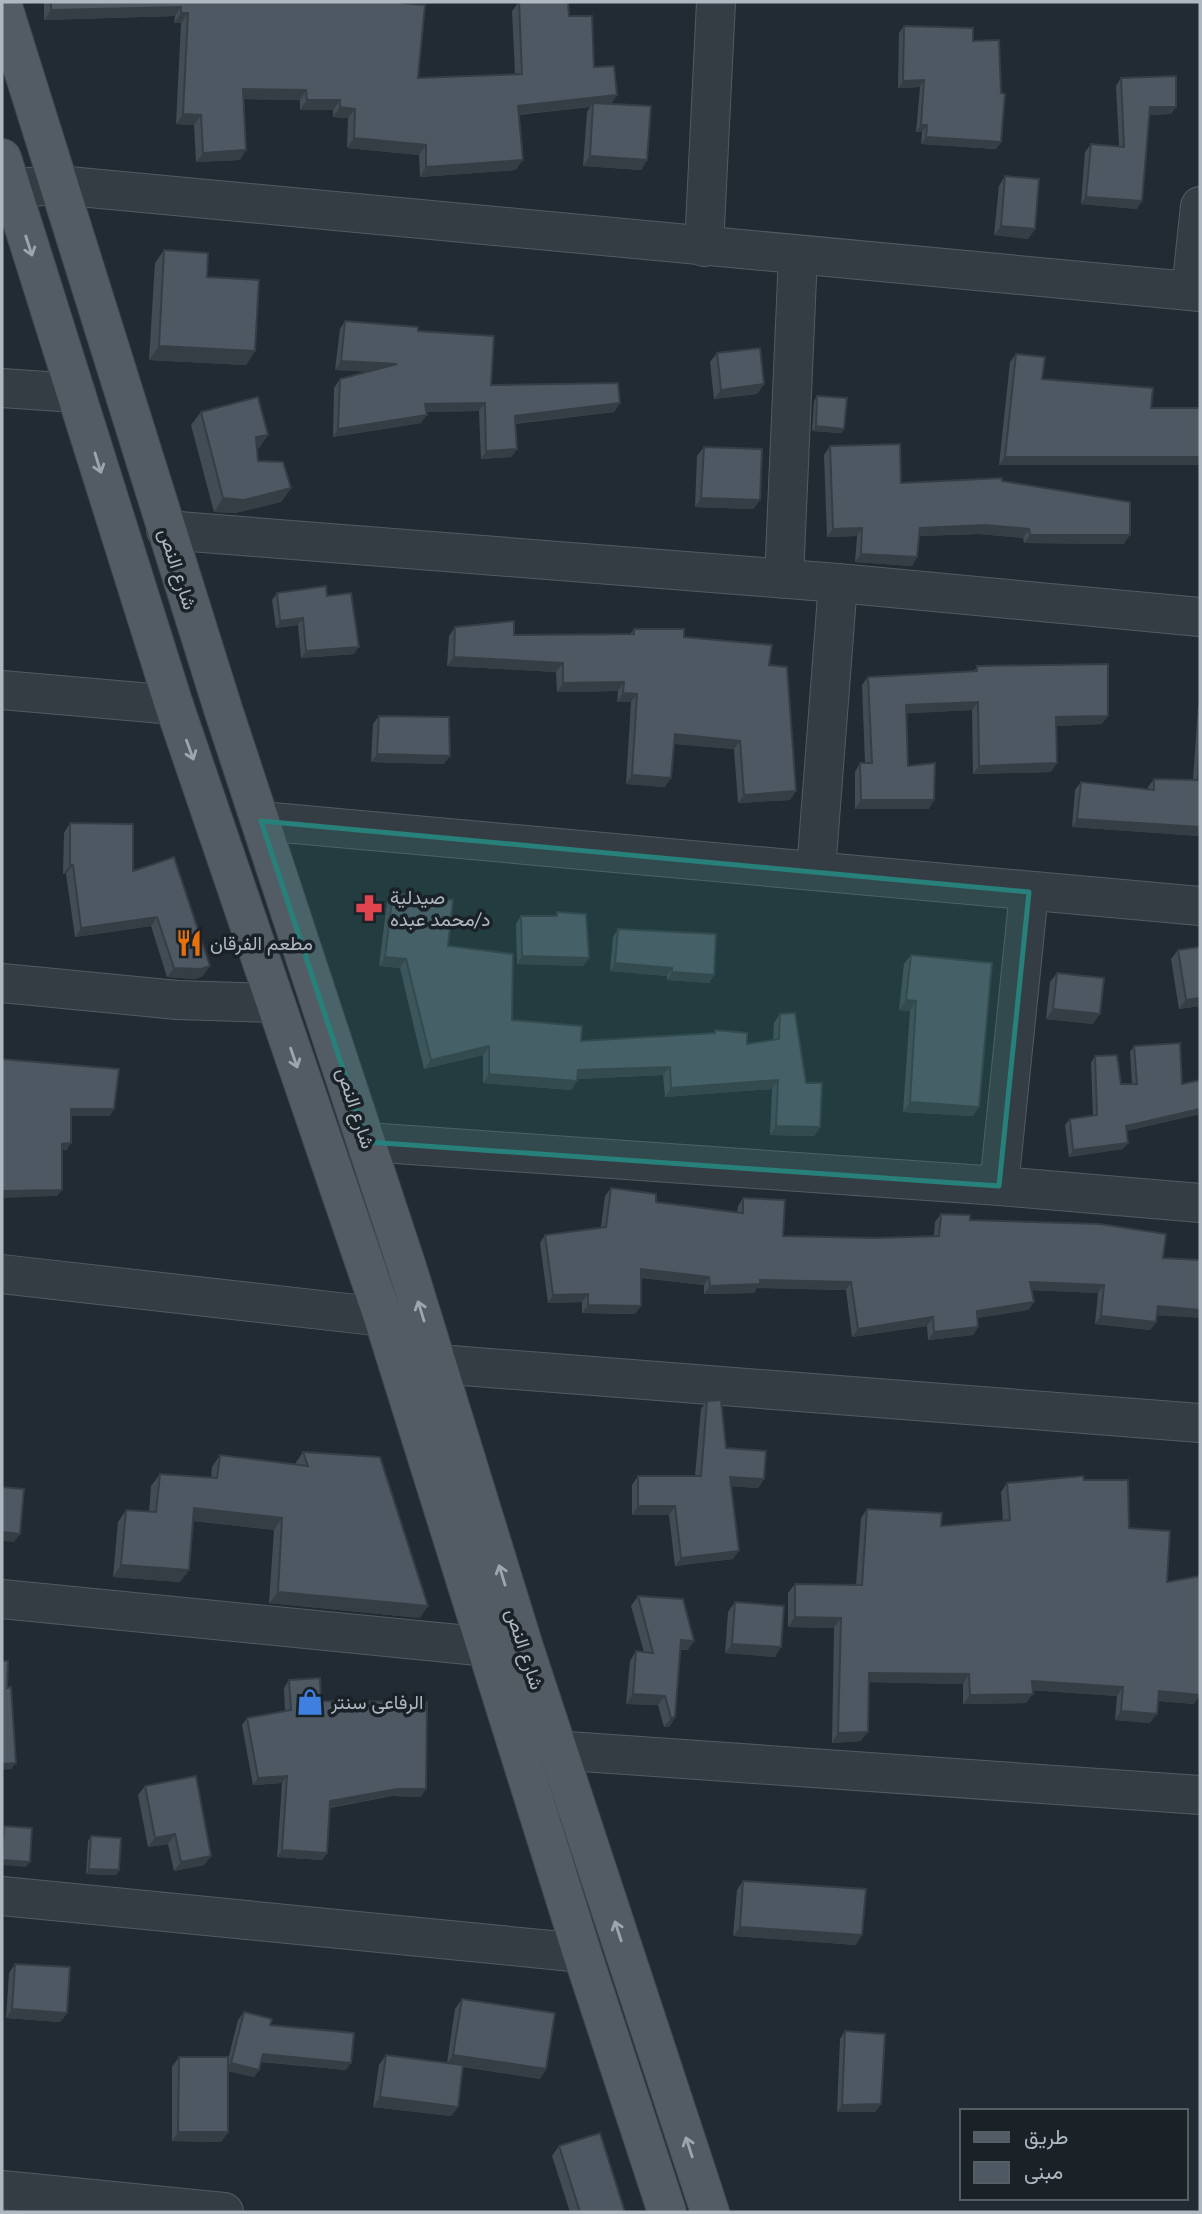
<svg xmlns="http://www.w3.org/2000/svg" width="1202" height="2214" font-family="'PT Sans',Vazirmatn,sans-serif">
<rect width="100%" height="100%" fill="#222b33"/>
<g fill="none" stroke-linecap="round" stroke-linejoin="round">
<defs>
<g id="minor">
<path d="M 2,189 L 58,185 L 1200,292"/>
<path d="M 704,247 L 716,2"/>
<path d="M 1191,291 L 1200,206"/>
<path d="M 2,388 L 76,393"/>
<path d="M 166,530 L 838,583 L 1200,617"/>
<path d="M 784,579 L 798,255"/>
<path d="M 2,690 L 174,705"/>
<path d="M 261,821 L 1200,906"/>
<path d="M 816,871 L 838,583"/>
<path d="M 2,983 L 177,1000 L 274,1003"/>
<path d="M 367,1142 L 999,1186 L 1200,1203"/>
<path d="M 999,1186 L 1029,892"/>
<path d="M 2,1274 L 383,1317"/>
<path d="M 438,1364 L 1200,1423"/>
<path d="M 2,1599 L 488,1647"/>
<path d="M 525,1748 L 1200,1795"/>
<path d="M 2,1896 L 582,1953"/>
<path d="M 2,2190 L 224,2212"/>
</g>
<g id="major">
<path d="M 2,3 L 223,709 L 408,1270 L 524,1647 L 710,2212"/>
<path d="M 2,158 L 174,705 L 383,1317 L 582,1953 L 667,2212"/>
</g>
</defs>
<use href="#minor" stroke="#525b62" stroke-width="40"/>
<use href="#major" stroke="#3e464e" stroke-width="40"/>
<use href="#minor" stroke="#353d44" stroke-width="38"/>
<use href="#major" stroke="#535c64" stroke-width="38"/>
</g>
<g fill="#424c54">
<path d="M 44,2 L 402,2 L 418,78 L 515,74 L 512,11 L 519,2 L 569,16 L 594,67 L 617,95 L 611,104 L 647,160 L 641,170 L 583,166 L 587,112 L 590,107 L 518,115 L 516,170 L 420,177 L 419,155 L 347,148 L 348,118 L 333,117 L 333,110 L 300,110 L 300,100 L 244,99 L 240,160 L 196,162 L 194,125 L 176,124 L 181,23 L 174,23 L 175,16 L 44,20 Z"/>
<path d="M 904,26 L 973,41 L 1001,142 L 996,149 L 921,144 L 922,132 L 916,132 L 920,87 L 898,88 L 899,33 Z"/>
<path d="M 1121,78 L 1176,107 L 1171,114 L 1149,115 L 1137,209 L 1081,204 L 1085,152 L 1091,144 L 1119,146 L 1116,86 Z"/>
<path d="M 1005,176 L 1035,229 L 1028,239 L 994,235 L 999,186 Z"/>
<path d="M 164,250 L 207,277 L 255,351 L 246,365 L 149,360 L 155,263 Z"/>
<path d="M 345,321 L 418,331 L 491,385 L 620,403 L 614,412 L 515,424 L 517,449 L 511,457 L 481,459 L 479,411 L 426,412 L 421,423 L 333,437 L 334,388 L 340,379 L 370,371 L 335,370 L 340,329 Z"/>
<path d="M 717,353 L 764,384 L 757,394 L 714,399 L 710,362 Z"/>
<path d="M 1016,354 L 1042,379 L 1151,408 L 1200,408 L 1200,463 L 1199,465 L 999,465 L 1010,362 Z"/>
<path d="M 817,396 L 844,429 L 841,433 L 812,431 L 814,401 Z"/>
<path d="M 201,412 L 268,435 L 259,448 L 257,449 L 258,461 L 291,488 L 281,502 L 235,513 L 214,512 L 191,425 Z"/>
<path d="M 830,446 L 901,483 L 1002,481 L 1124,544 L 1024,543 L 1023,538 L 979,534 L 919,536 L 917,557 L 912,566 L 855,562 L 857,536 L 827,537 L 824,455 Z"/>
<path d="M 704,447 L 760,500 L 753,509 L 695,507 L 697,456 Z"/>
<path d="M 277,593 L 327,596 L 354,654 L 301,658 L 298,625 L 276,628 L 272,600 Z"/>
<path d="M 455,627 L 514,635 L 630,634 L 634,629 L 684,637 L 769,665 L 796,791 L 790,800 L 738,803 L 734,749 L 674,744 L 665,787 L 626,784 L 631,702 L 617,702 L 618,691 L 557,692 L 556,672 L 447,666 L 449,636 Z"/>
<path d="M 977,666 L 1102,724 L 1056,726 L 1051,772 L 973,774 L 972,710 L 906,713 L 908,766 L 929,809 L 855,809 L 855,772 L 860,763 L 865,763 L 862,685 L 868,677 L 974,672 Z"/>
<path d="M 1200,704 L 1200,836 L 1072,827 L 1075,790 L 1081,782 L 1148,790 L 1148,787 L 1154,779 L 1193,780 L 1198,707 Z"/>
<path d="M 379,716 L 444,764 L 371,762 L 373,724 Z"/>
<path d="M 70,823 L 133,871 L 203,976 L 195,979 L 167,977 L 151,926 L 75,937 L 66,874 L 63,874 L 64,833 Z"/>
<path d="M 393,893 L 448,946 L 512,1020 L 581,1041 L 713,1033 L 715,1030 L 747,1044 L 773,1040 L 774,1023 L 780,1014 L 806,1083 L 820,1127 L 814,1136 L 770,1135 L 772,1089 L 665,1097 L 663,1075 L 578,1079 L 571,1090 L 483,1083 L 483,1055 L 424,1069 L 400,968 L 379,966 L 387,902 Z"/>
<path d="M 557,912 L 589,958 L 583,966 L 517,964 L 516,924 L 521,916 L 555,916 Z"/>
<path d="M 618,929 L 714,975 L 709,983 L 667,980 L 667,976 L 610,971 L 613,937 Z"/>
<path d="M 1200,947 L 1200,1006 L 1179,1009 L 1171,959 L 1178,950 Z"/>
<path d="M 911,955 L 973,1116 L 903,1112 L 910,1011 L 899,1010 L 904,964 Z"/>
<path d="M 1057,973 L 1093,1024 L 1046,1019 L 1050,982 Z"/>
<path d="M 1134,1046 L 1182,1084 L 1200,1114 L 1126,1131 L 1123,1149 L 1069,1157 L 1065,1125 L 1070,1119 L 1093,1116 L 1091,1063 L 1095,1056 L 1121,1084 L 1132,1084 L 1130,1052 Z"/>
<path d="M 611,1188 L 656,1202 L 737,1212 L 738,1206 L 743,1198 L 783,1236 L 875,1238 L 934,1236 L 935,1222 L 941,1214 L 970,1220 L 1100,1224 L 1157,1315 L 1156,1322 L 1150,1330 L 1095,1324 L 1098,1293 L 1032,1290 L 1034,1302 L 1028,1310 L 977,1318 L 978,1327 L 973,1335 L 928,1340 L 927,1326 L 852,1337 L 846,1290 L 757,1288 L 754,1293 L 704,1294 L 704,1285 L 641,1278 L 635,1314 L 582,1313 L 582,1302 L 548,1303 L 540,1243 L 545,1235 L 601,1227 L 605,1196 Z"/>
<path d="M 707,1401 L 726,1448 L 764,1479 L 758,1488 L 731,1486 L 733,1559 L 675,1566 L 669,1515 L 632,1515 L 632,1485 L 638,1476 L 695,1476 L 701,1409 Z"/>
<path d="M 303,1452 L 420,1618 L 269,1603 L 274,1530 L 193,1521 L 180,1582 L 113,1577 L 118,1522 L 126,1510 L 149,1512 L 151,1486 L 160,1474 L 211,1478 L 212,1467 L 220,1455 L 295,1464 Z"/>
<path d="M 1084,1480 L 1129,1528 L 1167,1582 L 1200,1695 L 1194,1704 L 1158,1701 L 1150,1723 L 1115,1720 L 1117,1696 L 1033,1690 L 1026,1703 L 963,1704 L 963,1684 L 869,1682 L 861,1741 L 832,1743 L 834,1628 L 788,1627 L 788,1593 L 795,1584 L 856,1585 L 861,1518 L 867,1509 L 941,1526 L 1003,1521 L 1001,1492 L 1007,1483 Z"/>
<path d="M 638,1596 L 688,1650 L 680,1650 L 675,1717 L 669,1727 L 664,1727 L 658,1705 L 626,1704 L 630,1661 L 636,1651 L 644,1652 L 631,1606 Z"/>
<path d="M 735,1602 L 775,1657 L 725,1653 L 728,1612 Z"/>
<path d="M 289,1680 L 321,1701 L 421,1797 L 392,1796 L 330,1808 L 327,1853 L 322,1860 L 277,1857 L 282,1783 L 253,1785 L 242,1725 L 247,1718 L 285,1711 L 284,1688 Z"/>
<path d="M 145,1786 L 211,1856 L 204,1865 L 174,1871 L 168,1844 L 148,1847 L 138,1795 Z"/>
<path d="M 91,1836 L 119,1870 L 116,1875 L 86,1874 L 88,1841 Z"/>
<path d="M 743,1881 L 856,1945 L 733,1936 L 737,1890 Z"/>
<path d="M 15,1964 L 67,2013 L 60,2022 L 6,2018 L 9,1973 Z"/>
<path d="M 462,1999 L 546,2069 L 540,2079 L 463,2067 L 458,2107 L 451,2116 L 373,2107 L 379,2065 L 386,2055 L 447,2063 L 455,2009 Z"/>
<path d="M 244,2012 L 270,2025 L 346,2070 L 261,2062 L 259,2070 L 254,2077 L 228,2071 L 228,2132 L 221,2142 L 172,2141 L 172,2067 L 179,2057 L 228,2060 L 238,2020 Z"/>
<path d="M 845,2031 L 881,2104 L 875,2112 L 837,2112 L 840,2039 Z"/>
<path d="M 559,2146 L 625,2212 L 570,2212 L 552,2156 Z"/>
</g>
<g fill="#363e45">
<path d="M 181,7 L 175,16 L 44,20 L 51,10 Z"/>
<path d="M 181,13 L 188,13 L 181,23 L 174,23 Z"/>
<path d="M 924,80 L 920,87 L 898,88 L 903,81 Z"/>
<path d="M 243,89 L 306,90 L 300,100 L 237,99 Z"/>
<path d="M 617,95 L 610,105 L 593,103 L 590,107 L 511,115 L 518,106 Z"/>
<path d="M 307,100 L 340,100 L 333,110 L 300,110 Z"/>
<path d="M 340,107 L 355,109 L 348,118 L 333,117 Z"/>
<path d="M 1150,107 L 1176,107 L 1171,114 L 1145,115 Z"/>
<path d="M 183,114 L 201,115 L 194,125 L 176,124 Z"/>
<path d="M 921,125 L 927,125 L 922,132 L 916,132 Z"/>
<path d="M 926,137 L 1001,142 L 996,149 L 921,144 Z"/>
<path d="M 354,138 L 426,145 L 419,155 L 347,148 Z"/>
<path d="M 246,150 L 240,160 L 196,162 L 203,153 Z"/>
<path d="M 590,156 L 647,160 L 641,170 L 583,166 Z"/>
<path d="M 523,160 L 516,170 L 420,177 L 426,167 Z"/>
<path d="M 1086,197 L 1142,201 L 1137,209 L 1081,204 Z"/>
<path d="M 1001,226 L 1035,229 L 1028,239 L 994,235 Z"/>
<path d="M 159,346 L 255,351 L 246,365 L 149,360 Z"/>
<path d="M 341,361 L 397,364 L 391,373 L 335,370 Z"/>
<path d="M 764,384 L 757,394 L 714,399 L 721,390 Z"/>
<path d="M 485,403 L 479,411 L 419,412 L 425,404 Z"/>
<path d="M 620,403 L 614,412 L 509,424 L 515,416 Z"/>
<path d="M 427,415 L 421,423 L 333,437 L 338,429 Z"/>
<path d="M 816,426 L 844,429 L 841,433 L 812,431 Z"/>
<path d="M 268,435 L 259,448 L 247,450 L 256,437 Z"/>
<path d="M 517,449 L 511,457 L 481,459 L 486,451 Z"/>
<path d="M 1005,457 L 1200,457 L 1200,463 L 1199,465 L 999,465 Z"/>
<path d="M 291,488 L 281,502 L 235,513 L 214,512 L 223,498 Z"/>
<path d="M 701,498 L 760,500 L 753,509 L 695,507 Z"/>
<path d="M 985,525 L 1029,529 L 1023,538 L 979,534 L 914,536 L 920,528 Z"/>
<path d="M 862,528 L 857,536 L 827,537 L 833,529 Z"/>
<path d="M 1030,535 L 1130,535 L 1124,544 L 1024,543 Z"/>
<path d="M 861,554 L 917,557 L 912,566 L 855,562 Z"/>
<path d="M 303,618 L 298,625 L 276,628 L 280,621 Z"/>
<path d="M 359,647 L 354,654 L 301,658 L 306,651 Z"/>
<path d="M 454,657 L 563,663 L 556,672 L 447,666 Z"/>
<path d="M 624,682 L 618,691 L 557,692 L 563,683 Z"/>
<path d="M 623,693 L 637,694 L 631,702 L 617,702 Z"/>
<path d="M 978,702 L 972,710 L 900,714 L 906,705 Z"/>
<path d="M 1108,716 L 1102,724 L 1050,726 L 1056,717 Z"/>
<path d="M 675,734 L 740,741 L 734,749 L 668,743 Z"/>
<path d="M 377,754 L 450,756 L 444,764 L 371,762 Z"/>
<path d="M 1057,763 L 1051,772 L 973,774 L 979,766 Z"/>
<path d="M 632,775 L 671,778 L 665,787 L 626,784 Z"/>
<path d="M 796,791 L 790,800 L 738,803 L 744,795 Z"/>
<path d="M 861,800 L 934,800 L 929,809 L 855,809 Z"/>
<path d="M 1077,819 L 1200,827 L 1200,836 L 1072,827 Z"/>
<path d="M 70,865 L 73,865 L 66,874 L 63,874 Z"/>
<path d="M 157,917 L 151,926 L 75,937 L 81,928 Z"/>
<path d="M 522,956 L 589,958 L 583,966 L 517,964 Z"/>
<path d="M 385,957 L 406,959 L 400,968 L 379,966 Z"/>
<path d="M 615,963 L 672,968 L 667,976 L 610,971 Z"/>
<path d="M 210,966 L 203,976 L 195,979 L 167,977 L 174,968 Z"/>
<path d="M 672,972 L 714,975 L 709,983 L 667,980 Z"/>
<path d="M 1200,998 L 1200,1006 L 1179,1009 L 1186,1000 Z"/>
<path d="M 906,1000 L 916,1001 L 910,1011 L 899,1010 Z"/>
<path d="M 1053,1009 L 1100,1014 L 1093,1024 L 1046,1019 Z"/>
<path d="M 489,1046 L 483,1055 L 424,1069 L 431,1060 Z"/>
<path d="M 670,1067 L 663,1075 L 572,1079 L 578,1070 Z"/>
<path d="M 489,1074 L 577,1081 L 571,1090 L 483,1083 Z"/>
<path d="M 778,1080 L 772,1089 L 665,1097 L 671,1088 Z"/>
<path d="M 910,1102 L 979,1107 L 973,1116 L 903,1112 Z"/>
<path d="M 71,1109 L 114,1109 L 110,1116 L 66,1116 Z"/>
<path d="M 1200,1109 L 1200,1114 L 1121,1132 L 1126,1126 Z"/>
<path d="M 776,1126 L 820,1127 L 814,1136 L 770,1135 Z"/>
<path d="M 71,1143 L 67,1150 L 57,1150 L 62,1144 Z"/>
<path d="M 1128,1143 L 1123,1149 L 1069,1157 L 1073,1150 Z"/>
<path d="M 62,1190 L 57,1196 L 2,1198 L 2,1191 Z"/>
<path d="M 641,1269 L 709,1277 L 704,1285 L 636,1277 Z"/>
<path d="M 760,1280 L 851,1282 L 846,1290 L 757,1288 L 754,1293 L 704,1294 L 710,1286 Z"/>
<path d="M 1030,1282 L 1104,1285 L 1098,1293 L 1025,1290 Z"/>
<path d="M 588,1294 L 582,1302 L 548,1303 L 553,1295 Z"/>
<path d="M 1034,1302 L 1028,1310 L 971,1319 L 977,1311 Z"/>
<path d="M 588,1305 L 641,1306 L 635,1314 L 582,1313 Z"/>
<path d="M 1158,1306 L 1200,1310 L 1200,1318 L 1152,1315 Z"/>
<path d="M 1101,1316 L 1156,1322 L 1150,1330 L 1095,1324 Z"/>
<path d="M 933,1317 L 927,1326 L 852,1337 L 858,1329 Z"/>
<path d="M 978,1327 L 973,1335 L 928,1340 L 934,1332 Z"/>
<path d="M 730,1477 L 764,1479 L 758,1488 L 724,1486 Z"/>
<path d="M 638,1506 L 675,1506 L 669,1515 L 632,1515 Z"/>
<path d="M 194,1508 L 282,1518 L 274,1530 L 186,1520 Z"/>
<path d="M 2,1532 L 20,1534 L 14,1542 L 2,1541 Z"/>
<path d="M 739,1551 L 733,1559 L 675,1566 L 681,1558 Z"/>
<path d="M 121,1565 L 189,1570 L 180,1582 L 113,1577 Z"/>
<path d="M 278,1592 L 428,1606 L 420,1618 L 269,1603 Z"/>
<path d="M 795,1617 L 841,1618 L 834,1628 L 788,1627 Z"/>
<path d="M 681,1640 L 694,1641 L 688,1650 L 674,1649 Z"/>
<path d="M 732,1644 L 781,1647 L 775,1657 L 725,1653 Z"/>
<path d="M 869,1673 L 969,1674 L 963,1684 L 863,1682 Z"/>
<path d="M 1032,1681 L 1123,1687 L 1117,1696 L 1026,1690 Z"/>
<path d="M 1159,1691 L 1200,1695 L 1194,1704 L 1153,1700 Z"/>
<path d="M 633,1694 L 665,1696 L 658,1705 L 626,1704 Z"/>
<path d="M 1033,1694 L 1026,1703 L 963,1704 L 970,1695 Z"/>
<path d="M 1121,1711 L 1157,1714 L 1150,1723 L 1115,1720 Z"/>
<path d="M 675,1717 L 669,1727 L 664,1727 L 671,1718 Z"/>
<path d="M 868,1732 L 861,1741 L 832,1743 L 838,1733 Z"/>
<path d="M 16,1763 L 11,1769 L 2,1770 L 2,1764 Z"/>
<path d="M 287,1776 L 282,1783 L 253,1785 L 258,1778 Z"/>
<path d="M 397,1789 L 426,1789 L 421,1797 L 392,1796 L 325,1808 L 330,1801 Z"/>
<path d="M 175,1834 L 168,1844 L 148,1847 L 155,1838 Z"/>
<path d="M 282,1850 L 327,1853 L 322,1860 L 277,1857 Z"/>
<path d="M 211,1856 L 204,1865 L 174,1871 L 181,1862 Z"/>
<path d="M 2,1860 L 30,1862 L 26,1867 L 2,1865 Z"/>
<path d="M 89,1869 L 119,1870 L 116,1875 L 86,1874 Z"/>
<path d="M 740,1927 L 862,1935 L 856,1945 L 733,1936 Z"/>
<path d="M 12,2009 L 67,2013 L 60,2022 L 6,2018 Z"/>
<path d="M 263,2054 L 351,2063 L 346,2070 L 258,2061 Z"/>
<path d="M 453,2055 L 546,2069 L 540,2079 L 447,2064 Z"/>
<path d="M 231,2063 L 259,2070 L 254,2077 L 225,2070 Z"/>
<path d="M 380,2097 L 458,2107 L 451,2116 L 373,2107 Z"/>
<path d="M 881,2104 L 875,2112 L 837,2112 L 842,2105 Z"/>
<path d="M 178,2132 L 228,2132 L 221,2142 L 172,2141 Z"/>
</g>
<g fill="#4d5862" stroke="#363e45" stroke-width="2">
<path d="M 51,2 L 402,2 L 402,3 L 425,5 L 418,78 L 522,74 L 519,2 L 568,2 L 569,16 L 592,16 L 594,67 L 614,66 L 617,95 L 518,106 L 523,160 L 426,167 L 426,145 L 354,138 L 355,109 L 340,107 L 340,100 L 307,100 L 306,90 L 243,89 L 246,150 L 203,153 L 201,115 L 183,114 L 188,13 L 181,13 L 181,7 L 51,10 Z"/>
<path d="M 904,26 L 973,28 L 973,41 L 999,40 L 1001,93 L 1005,94 L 1001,142 L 926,137 L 927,125 L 921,125 L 924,80 L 903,81 Z"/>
<path d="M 1176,76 L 1176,107 L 1150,107 L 1142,201 L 1086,197 L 1091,144 L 1124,147 L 1121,78 Z"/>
<path d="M 593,103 L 651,106 L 647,160 L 590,156 Z"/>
<path d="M 1005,176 L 1039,179 L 1035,229 L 1001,226 Z"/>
<path d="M 164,250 L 208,253 L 207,277 L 259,280 L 255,351 L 159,346 Z"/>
<path d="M 345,321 L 418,327 L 418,331 L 494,336 L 491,385 L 618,383 L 620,403 L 515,416 L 517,449 L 486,451 L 485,403 L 425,404 L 427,415 L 338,429 L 340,379 L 397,364 L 341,361 Z"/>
<path d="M 760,348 L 764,384 L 721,390 L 717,353 Z"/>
<path d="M 1016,354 L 1045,357 L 1042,379 L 1153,388 L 1151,408 L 1200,408 L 1200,457 L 1005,457 Z"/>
<path d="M 817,396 L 847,398 L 844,429 L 816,426 Z"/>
<path d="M 258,397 L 268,435 L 256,437 L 258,461 L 283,462 L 291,488 L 244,500 L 223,498 L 201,412 Z"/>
<path d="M 900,444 L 901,483 L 1002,478 L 1002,481 L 1130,502 L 1130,535 L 1030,535 L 1029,529 L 985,525 L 920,528 L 917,557 L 861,554 L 862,528 L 833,529 L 830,446 Z"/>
<path d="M 704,447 L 762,449 L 760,500 L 701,498 Z"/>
<path d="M 326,586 L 327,596 L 351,593 L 359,647 L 306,651 L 303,618 L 280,621 L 277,593 Z"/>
<path d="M 514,621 L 514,635 L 634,634 L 634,629 L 684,629 L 684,637 L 772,645 L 769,665 L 787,667 L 796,791 L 744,795 L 740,741 L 675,734 L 671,778 L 632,775 L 637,694 L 623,693 L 624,682 L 563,683 L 563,663 L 454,657 L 455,627 Z"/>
<path d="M 1108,664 L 1108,716 L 1056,717 L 1057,763 L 979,766 L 978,702 L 906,705 L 908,766 L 935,763 L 934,800 L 861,800 L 860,763 L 872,763 L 868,677 L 977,671 L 977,666 Z"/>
<path d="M 379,716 L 449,717 L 450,756 L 377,754 Z"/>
<path d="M 1200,747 L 1200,827 L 1077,819 L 1081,782 L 1154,790 L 1154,779 L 1198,780 Z"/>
<path d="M 70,823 L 133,824 L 133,871 L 174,857 L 210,966 L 201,969 L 174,968 L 157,917 L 81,928 L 73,865 L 70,865 Z"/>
<path d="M 393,893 L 453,900 L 448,946 L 513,954 L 512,1020 L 582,1026 L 581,1041 L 715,1033 L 715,1030 L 747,1033 L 747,1044 L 779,1039 L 780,1014 L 795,1013 L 806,1083 L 822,1083 L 820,1127 L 776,1126 L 778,1080 L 671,1088 L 670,1067 L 578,1070 L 577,1081 L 489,1074 L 489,1046 L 431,1060 L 406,959 L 385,957 Z"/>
<path d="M 557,912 L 586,914 L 589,958 L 522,956 L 521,916 L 557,916 Z"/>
<path d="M 618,929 L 716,934 L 714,975 L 672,972 L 672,968 L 615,963 Z"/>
<path d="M 1200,947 L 1200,998 L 1186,1000 L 1178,950 Z"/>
<path d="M 911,955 L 992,963 L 979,1107 L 910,1102 L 916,1001 L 906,1000 Z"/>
<path d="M 1057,973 L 1104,978 L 1100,1014 L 1053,1009 Z"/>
<path d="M 1180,1043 L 1182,1084 L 1200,1080 L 1200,1109 L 1126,1126 L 1128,1143 L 1073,1150 L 1070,1119 L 1097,1115 L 1095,1056 L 1117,1055 L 1121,1084 L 1137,1084 L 1134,1046 Z"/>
<path d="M 2,1059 L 119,1069 L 114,1109 L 71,1109 L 71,1143 L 62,1144 L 62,1190 L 2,1191 Z"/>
<path d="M 611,1188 L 656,1194 L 656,1202 L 743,1213 L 743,1198 L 785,1200 L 783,1236 L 875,1238 L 939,1236 L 941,1214 L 970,1215 L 970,1220 L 1100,1224 L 1166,1234 L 1163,1258 L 1200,1260 L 1200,1310 L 1158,1306 L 1156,1322 L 1101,1316 L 1104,1285 L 1030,1282 L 1034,1302 L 977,1311 L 978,1327 L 934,1332 L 933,1317 L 858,1329 L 851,1282 L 760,1280 L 760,1284 L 710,1286 L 709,1277 L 641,1269 L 641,1306 L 588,1305 L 588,1294 L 553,1295 L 545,1235 L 606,1227 Z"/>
<path d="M 721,1400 L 726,1448 L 766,1451 L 764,1479 L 730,1477 L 739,1551 L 681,1558 L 675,1506 L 638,1506 L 638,1476 L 701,1476 L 707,1401 Z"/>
<path d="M 303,1452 L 380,1457 L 428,1606 L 278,1592 L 282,1518 L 194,1508 L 189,1570 L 121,1565 L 126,1510 L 156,1512 L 160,1474 L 217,1478 L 220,1455 L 308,1466 Z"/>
<path d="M 1083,1476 L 1084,1480 L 1128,1480 L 1129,1528 L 1170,1531 L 1167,1582 L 1200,1576 L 1200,1695 L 1159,1691 L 1157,1714 L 1121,1711 L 1123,1687 L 1032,1681 L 1033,1694 L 970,1695 L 969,1674 L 869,1673 L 868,1732 L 838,1733 L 841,1618 L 795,1617 L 795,1584 L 862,1585 L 867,1509 L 942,1513 L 941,1526 L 1010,1520 L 1007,1483 Z"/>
<path d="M 2,1487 L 24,1489 L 20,1534 L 2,1532 Z"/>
<path d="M 638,1596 L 683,1599 L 694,1641 L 681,1640 L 675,1717 L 671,1718 L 665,1696 L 633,1694 L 636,1651 L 653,1653 Z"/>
<path d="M 735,1602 L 784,1606 L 781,1647 L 732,1644 Z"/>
<path d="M 2,1661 L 8,1661 L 7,1688 L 11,1687 L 16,1763 L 2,1764 Z"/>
<path d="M 320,1678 L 321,1701 L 427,1702 L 426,1789 L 397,1789 L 330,1801 L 327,1853 L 282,1850 L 287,1776 L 258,1778 L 247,1718 L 291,1710 L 289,1680 Z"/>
<path d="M 196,1776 L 211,1856 L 181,1862 L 175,1834 L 155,1838 L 145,1786 Z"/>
<path d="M 4,1826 L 32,1828 L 30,1862 L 2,1860 Z"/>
<path d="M 91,1836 L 121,1838 L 119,1870 L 89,1869 Z"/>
<path d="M 743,1881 L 866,1889 L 862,1935 L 740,1927 Z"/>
<path d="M 15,1964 L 70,1967 L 67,2013 L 12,2009 Z"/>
<path d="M 462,1999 L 555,2013 L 546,2069 L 453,2055 Z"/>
<path d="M 244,2012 L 272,2019 L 270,2025 L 354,2033 L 351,2063 L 263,2054 L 259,2070 L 231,2063 Z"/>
<path d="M 845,2031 L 885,2034 L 881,2104 L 842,2105 Z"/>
<path d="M 386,2055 L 463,2065 L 458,2107 L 380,2097 Z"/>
<path d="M 179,2057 L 228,2057 L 228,2132 L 178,2132 Z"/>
<path d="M 600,2133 L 625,2212 L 580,2212 L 559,2146 Z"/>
</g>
<defs><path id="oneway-shaft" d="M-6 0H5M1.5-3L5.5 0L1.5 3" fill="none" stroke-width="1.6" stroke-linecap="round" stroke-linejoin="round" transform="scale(1.75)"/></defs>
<g stroke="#9da6ae">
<use href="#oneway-shaft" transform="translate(29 246) rotate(72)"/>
<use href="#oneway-shaft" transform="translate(98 463) rotate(73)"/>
<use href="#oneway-shaft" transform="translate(190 750) rotate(70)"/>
<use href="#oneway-shaft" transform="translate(294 1058) rotate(71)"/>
<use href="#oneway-shaft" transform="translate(421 1311) rotate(-107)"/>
<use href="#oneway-shaft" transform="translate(502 1575) rotate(-107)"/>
<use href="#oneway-shaft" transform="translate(618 1931) rotate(-108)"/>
<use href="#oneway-shaft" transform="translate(689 2147) rotate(-108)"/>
</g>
<path fill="#27807a" fill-opacity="0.2" stroke="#27807a" stroke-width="5" stroke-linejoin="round" d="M 261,821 L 1029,892 L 999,1186 L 367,1142 Z"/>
<defs>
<symbol id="pharmacy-bare" viewBox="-9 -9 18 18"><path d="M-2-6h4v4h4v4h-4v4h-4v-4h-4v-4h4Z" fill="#e0444e" stroke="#1a2228" stroke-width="2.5" paint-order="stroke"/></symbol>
<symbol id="restaurant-bare" viewBox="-9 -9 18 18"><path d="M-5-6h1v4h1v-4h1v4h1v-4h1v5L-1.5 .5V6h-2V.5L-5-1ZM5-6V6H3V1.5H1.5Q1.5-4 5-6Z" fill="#e8710a" stroke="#1a2228" stroke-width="2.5" paint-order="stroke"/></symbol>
<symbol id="shop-bare" viewBox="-9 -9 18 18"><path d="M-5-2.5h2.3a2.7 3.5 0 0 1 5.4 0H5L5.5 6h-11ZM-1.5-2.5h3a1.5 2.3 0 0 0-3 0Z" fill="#3f7fe0" stroke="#1a2228" stroke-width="2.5" paint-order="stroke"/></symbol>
</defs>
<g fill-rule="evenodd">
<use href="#pharmacy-bare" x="350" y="889" width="38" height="38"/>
<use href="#restaurant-bare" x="170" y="924" width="38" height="38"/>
<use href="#shop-bare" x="291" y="1683" width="38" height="38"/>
</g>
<g text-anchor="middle" stroke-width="7" stroke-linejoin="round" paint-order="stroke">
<g font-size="19" fill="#afb8c1" stroke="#1a2228">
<text transform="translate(178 569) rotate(72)" y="7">شارع النص</text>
<text transform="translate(356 1108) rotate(72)" y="7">شارع النص</text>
<text transform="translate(525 1649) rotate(72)" y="7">شارع النص</text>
</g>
<g font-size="19" fill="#afb8c1" stroke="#1a2228" text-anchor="start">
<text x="390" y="904">صيدلية<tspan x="390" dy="22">د/محمد عبده</tspan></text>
<text x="210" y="950">مطعم الفرقان</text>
<text x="331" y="1709">الرفاعى سنتر</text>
</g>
</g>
<rect width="1202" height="2214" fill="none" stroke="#afb8c1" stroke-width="7"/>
<rect x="960" y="2109" width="228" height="91" fill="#1a2228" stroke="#565e65" stroke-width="2"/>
<rect x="974" y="2132" width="35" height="10" fill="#535c64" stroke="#565e65" stroke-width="2"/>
<text x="1024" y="2144" font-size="21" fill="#afb8c1">طريق</text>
<rect x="974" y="2162" width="35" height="21" fill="#4d5862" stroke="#565e65" stroke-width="2"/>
<text x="1024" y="2179" font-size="21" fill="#afb8c1">مبنى</text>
</svg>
